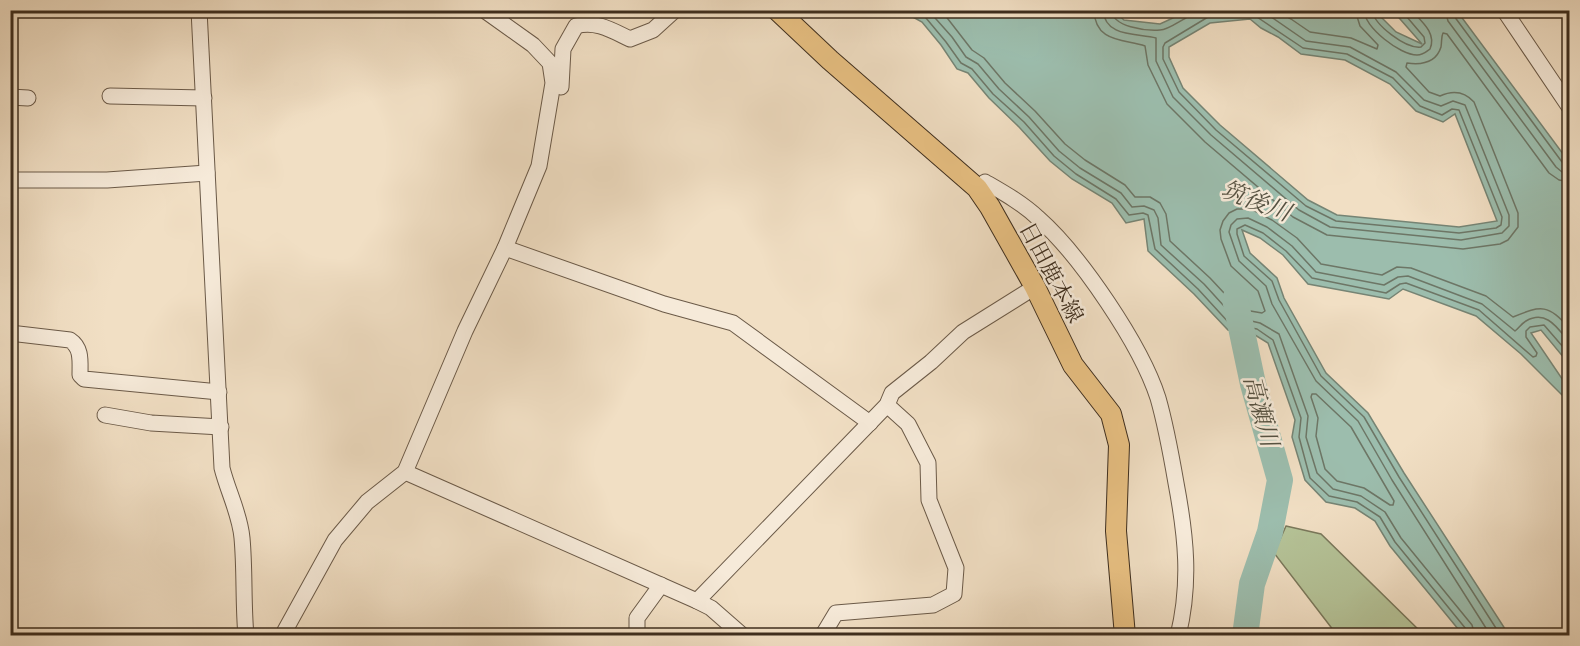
<svg xmlns="http://www.w3.org/2000/svg" width="1580" height="646" font-family="'IM FELL DW Pica','Noto Serif JP',serif">
<rect width="100%" height="100%" fill="#f1dfc4"/>
<filter id="stains"><feTurbulence type="fractalNoise" baseFrequency=".00333" numOctaves="4"/><feColorMatrix values="0 0 0 0 .2 0 0 0 0 .09 0 0 0 0 .02 0 0 0 .5 -.17"/></filter>
<radialGradient id="worn" r=".72"><stop offset=".6" stop-color="#630" stop-opacity="0"/><stop offset="1" stop-color="#630" stop-opacity=".3"/></radialGradient>
<path fill="#b5c398" stroke="#7a785b" stroke-width="1.5" d="M 1286,526 L 1321,534 L 1424,635 L 1337,635 L 1274,553 Z"/>
<path fill="#9cbdad" stroke="#768474" stroke-width="1.5" fill-rule="evenodd" d="M 902,11 L 1114,11 L 1124,20 L 1160,24 L 1188,11 L 1375,11 L 1396,32 L 1422,44 L 1393,11 L 1457,11 L 1569,162 L 1569,364 L 1541,330 L 1531,333 L 1569,389 L 1569,402 L 1521,354 L 1476,316 L 1403,289 L 1389,299 L 1308,284 L 1283,255 L 1260,238 L 1242,230 L 1250,253 L 1277,278 L 1284,298 L 1326,373 L 1368,413 L 1404,473 L 1509,635 L 1463,635 L 1390,546 L 1375,521 L 1355,508 L 1326,502 L 1305,480 L 1292,437 L 1295,420 L 1268,343 L 1255,335 L 1228,330 L 1194,294 L 1148,251 L 1144,219 L 1126,223 L 1112,203 L 1072,179 L 1050,161 L 1019,127 L 989,98 L 968,73 L 957,69 L 941,45 L 922,22 ZM 1250,19 L 1261,28 L 1278,37 L 1301,54 L 1345,60 L 1390,84 L 1416,111 L 1443,122 L 1455,114 L 1497,221 L 1459,227 L 1337,215 L 1308,200 L 1220,125 L 1183,88 L 1169,57 L 1169,47 L 1210,23 Z"/>
<g fill="none" stroke-linecap="round" stroke-linejoin="round">
<g stroke="#6d7666" stroke-width="1.5">
<path d="M 914,10 L 926,18 L 946,42 L 961,63 L 972,69 L 993,94 L 1024,122 L 1054,156 L 1076,174 L 1116,199 L 1129,215 L 1143,213 L 1148,215 L 1155,249 L 1198,289 L 1230,324 L 1257,329 L 1273,340 L 1301,418 L 1299,437 L 1310,478 L 1329,496 L 1357,502 L 1380,517 L 1395,542 L 1466,629 L 1467,636"/>
<path d="M 928,10 L 952,37 L 966,57 L 978,64 L 999,89 L 1029,117 L 1059,151 L 1080,168 L 1121,193 L 1132,207 L 1144,206 L 1154,210 L 1158,218 L 1161,245 L 1204,284 L 1234,317 L 1260,323 L 1279,334 L 1308,416 L 1306,437 L 1317,473 L 1333,489 L 1361,496 L 1385,512 L 1401,538 L 1472,625 L 1475,636"/>
<path d="M 941,10 L 972,50 L 984,58 L 1005,83 L 1035,111 L 1065,144 L 1085,160 L 1125,185 L 1135,197 L 1150,197 L 1160,203 L 1166,214 L 1170,241 L 1210,278 L 1239,309 L 1262,313 L 1265,311 L 1258,291 L 1231,266 L 1221,239 L 1220,230 L 1223,221 L 1229,213 L 1237,209 L 1251,209 L 1272,220 L 1297,238 L 1321,264 L 1382,275 L 1397,267 L 1411,268 L 1486,296 L 1513,317 C 1542,305 1548,304 1570,329"/>
<path d="M 1094,10 C 1095,43 1124,39 1145,46 L 1148,65 L 1167,104 L 1205,142 L 1293,217 L 1327,235 L 1463,249 L 1500,244 L 1508,240 L 1518,227 L 1518,213 L 1474,102 C 1464,91 1453,90 1440,96 L 1429,92 L 1406,67 L 1407,63 C 1421,65 1436,63 1441,47 C 1442,41 1441,37 1443,33 L 1447,34 L 1549,173 L 1559,180 L 1570,182"/>
<path d="M 1103,10 C 1105,38 1138,33 1156,38 L 1156,61 L 1173,97 L 1211,135 L 1299,210 L 1330,227 L 1461,240 L 1502,233 L 1509,226 L 1509,215 L 1465,105 L 1453,101 L 1441,106 L 1424,100 L 1396,72 L 1350,47 L 1306,41 L 1261,10"/>
<path d="M 1111,10 C 1113,27 1145,31 1160,30 C 1168,30 1178,22 1186,18 L 1189,10"/>
<path d="M 1276,10 L 1291,19 L 1310,32 L 1351,38 L 1377,49 L 1378,45 L 1360,26 L 1355,10"/>
<path d="M 1364,10 C 1365,28 1400,55 1417,55 C 1423,55 1426,52 1430,49 C 1437,33 1421,21 1411,10"/>
<path d="M 1372,10 C 1374,25 1406,49 1421,47 L 1425,43 L 1424,37 L 1401,10"/>
<path d="M 1445,10 L 1448,21 L 1556,167 L 1562,172 L 1570,173"/>
<path d="M 1453,10 L 1454,16 L 1562,162 L 1570,165"/>
<path d="M 1251,13 L 1303,48 L 1347,54 L 1393,78 L 1420,106 L 1442,115 L 1452,109 L 1459,110 L 1502,217 L 1501,225 L 1496,228 L 1459,233 L 1336,221 L 1306,206 L 1216,130 L 1179,92 L 1163,59 L 1163,47 L 1165,43 L 1208,17 Z"/>
<path d="M 1312,394 L 1316,394 L 1351,427 L 1394,501 L 1393,505 L 1390,505 L 1364,488 L 1337,481 L 1325,469 L 1316,436 L 1318,418 L 1311,397 Z"/>
<path d="M 1491,636 L 1392,480 L 1358,421 L 1316,381 L 1272,304 L 1266,286 L 1239,261 L 1229,232 L 1231,225 L 1237,219 L 1248,218 L 1267,227 L 1292,246 L 1316,272 L 1384,285 L 1398,277 L 1408,276 L 1482,304 L 1515,331 C 1519,328 1521,324 1526,321 C 1547,309 1558,329 1570,343"/>
<path d="M 1501,636 L 1399,477 L 1364,417 L 1321,376 L 1279,300 L 1272,281 L 1244,256 L 1237,234 L 1237,229 L 1245,225 L 1263,233 L 1286,251 L 1312,278 L 1386,293 L 1400,284 L 1406,283 L 1479,310 L 1533,357 L 1536,356 L 1537,353 L 1526,337 L 1526,331 L 1530,327 L 1544,325 L 1570,355"/>
</g>
<path stroke="#9cbdad" stroke-width="26" d="M 1235,299 L 1253,384 L 1280,480 L 1270,532 L 1252,584 L 1245,636"/>
<defs>
<g id="minor">
<path d="M 199,10 L 222,468 C 228,492 240,514 242,538 C 245,571 243,603 246,636"/>
<path d="M 1504,10 L 1570,108"/>
<path d="M 561,87 L 563,49 L 576,26 C 596,20 613,31 630,39 L 653,30 L 675,10"/>
<path d="M 110,96 L 204,98"/>
<path d="M 10,97 L 28,98"/>
<path d="M 10,180 L 107,180 L 207,173"/>
<path d="M 985,182 C 1004,193 1022,203 1038,218 C 1080,255 1141,345 1158,398 C 1166,426 1171,454 1176,483 C 1186,536 1191,583 1178,636"/>
<path d="M 505,248 L 664,304 L 733,323 L 870,423"/>
<path d="M 10,333 L 70,340 C 82,348 80,361 80,375 L 84,379 L 219,392"/>
<path d="M 105,415 L 151,423 L 221,427"/>
<path d="M 405,472 L 697,601 L 711,608 L 743,636"/>
<path d="M 697,601 L 887,405 L 892,393 L 931,362 L 963,332 L 1035,287"/>
<path d="M 282,636 L 335,540 L 367,502 L 405,472 L 465,331 L 505,248 L 539,166 L 553,83 L 550,63 L 533,45 L 484,10"/>
<path d="M 637,636 L 637,618 L 661,585"/>
<path d="M 820,636 L 824,633 L 836,613 L 933,605 L 954,594 L 956,568 L 929,500 L 928,463 L 908,424 L 887,405"/>
</g>
<path id="major" d="M 777,10 L 830,60 L 977,188 L 990,207 L 1035,287 L 1073,365 L 1111,414 L 1119,445 L 1116,531 L 1125,636"/>
</defs>
<use href="#minor" stroke="#6b5a48" stroke-width="17"/>
<use href="#major" stroke="#3e2e1e" stroke-width="22"/>
<use href="#minor" stroke="#f6ead9" stroke-width="15"/>
<use href="#major" stroke="#e8c082" stroke-width="20"/>
</g>
<g text-anchor="middle" stroke-width="5" stroke-linejoin="round" paint-order="stroke">
<g font-size="22" fill="#3e2e1e" stroke="#f6ead9">
<text transform="translate(1052 272) rotate(62)" y="8">日田鹿本線</text>
</g>
<g font-size="24" font-style="italic" fill="#565242" stroke="#f6ead9">
<text transform="translate(1256 201) rotate(21)" y="8">筑後川</text>
<text transform="translate(1261 411) rotate(75)" y="8">高瀬川</text>
</g>
</g>
<rect width="1580" height="646" fill="none" stroke="#f1dfc4" stroke-width="36"/>
<rect x="12" y="12" width="1556" height="622" fill="none" stroke="#3e2e1e" stroke-width="3"/>
<rect x="18" y="18" width="1544" height="610" fill="none" stroke="#3e2e1e" stroke-width="1.5"/>
<rect width="100%" height="100%" filter="url(#stains)"/>
<rect width="100%" height="100%" fill="url(#worn)"/>
</svg>
